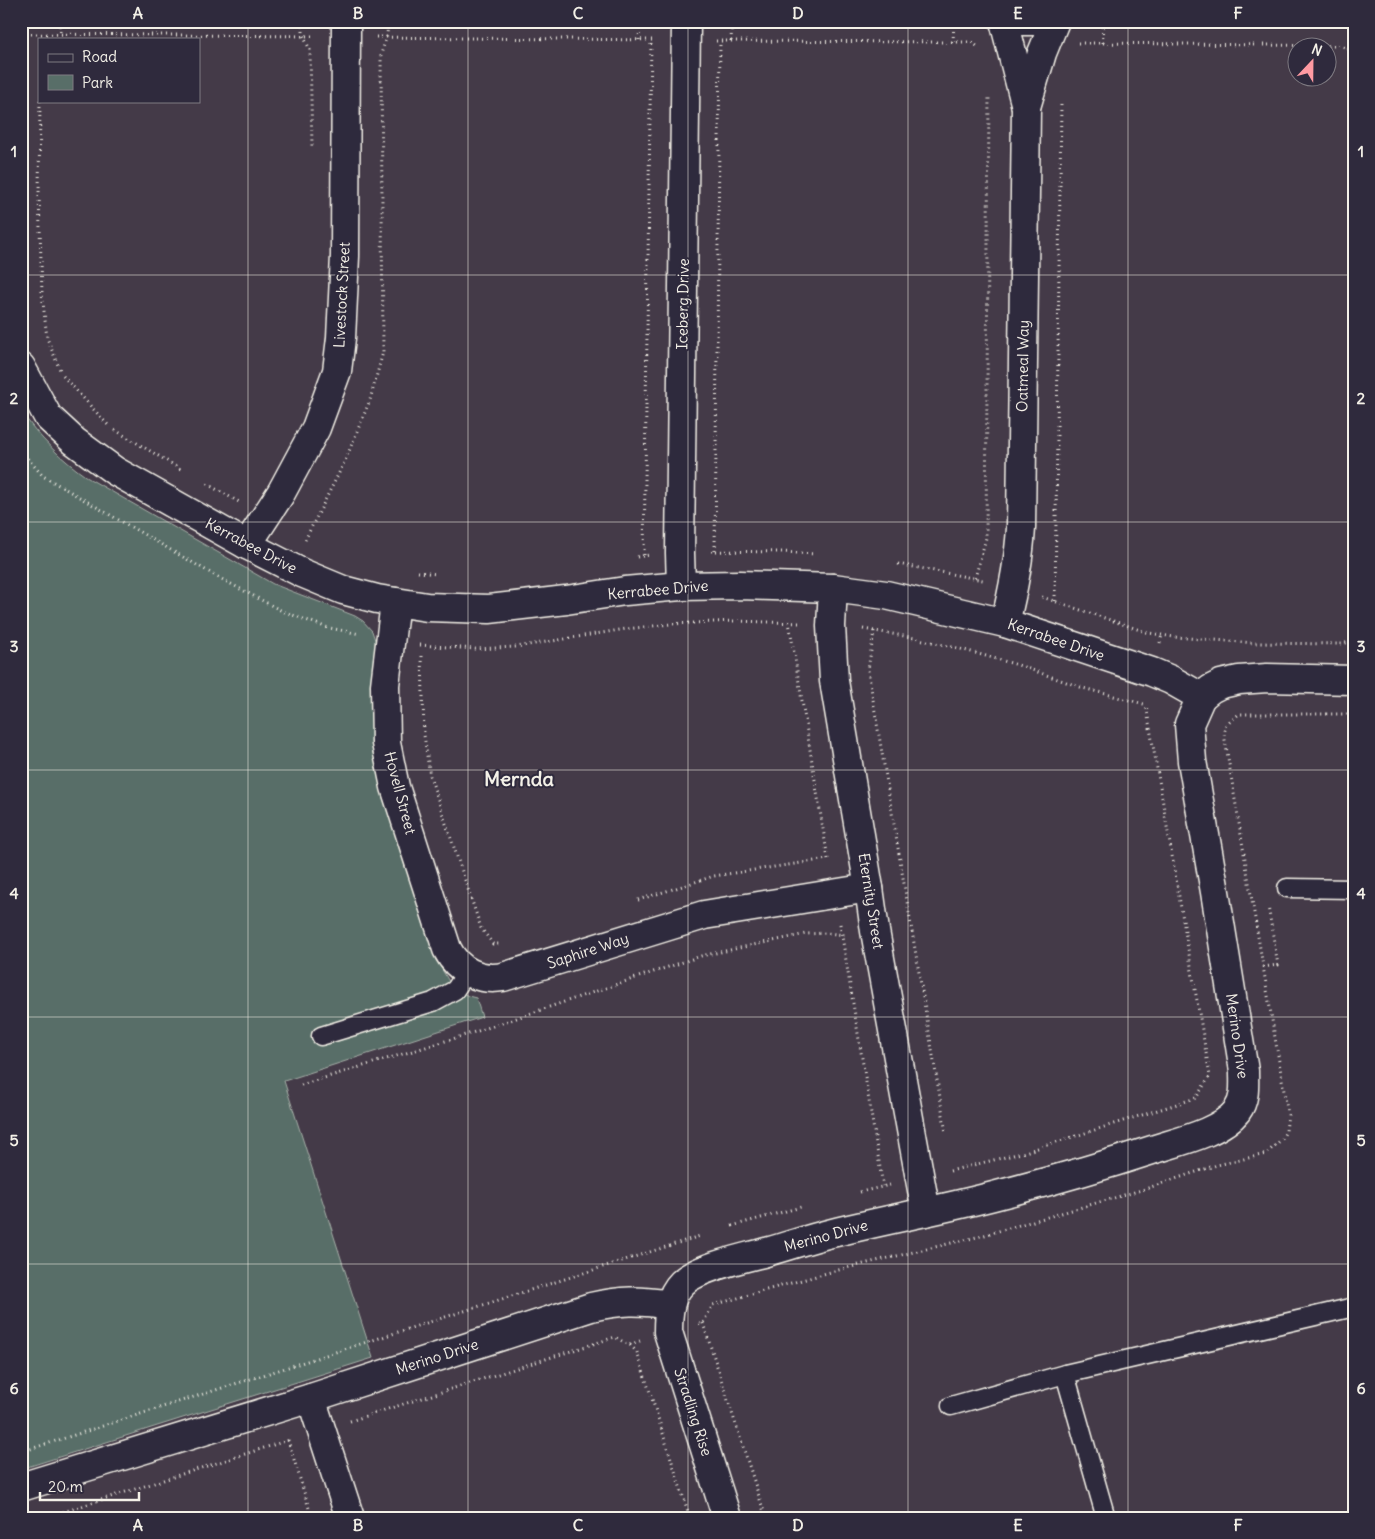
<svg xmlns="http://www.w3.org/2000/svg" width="1375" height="1539" font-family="Delius,sans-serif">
<rect width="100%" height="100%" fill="#443a48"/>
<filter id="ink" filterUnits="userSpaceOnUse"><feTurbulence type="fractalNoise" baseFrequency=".02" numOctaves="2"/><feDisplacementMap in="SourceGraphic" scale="10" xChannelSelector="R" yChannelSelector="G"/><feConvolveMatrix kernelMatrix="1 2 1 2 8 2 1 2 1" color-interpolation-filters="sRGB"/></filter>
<g filter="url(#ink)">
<path fill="#586e68" stroke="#a6b0a8" d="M 21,411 C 39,438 61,459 88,478 L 273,584 L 355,616 L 363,621 L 372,631 L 375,640 L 376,652 L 372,689 L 373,740 L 383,792 L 436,959 L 451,985 L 468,996 L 476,998 L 482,1017 L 284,1081 L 373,1358 L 21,1469 Z"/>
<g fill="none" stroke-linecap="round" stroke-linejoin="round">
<defs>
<g id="lane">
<path d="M 1287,888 L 1354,889"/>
<path d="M 321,1036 L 433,1002 L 455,990 L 467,972"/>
<path d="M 1065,1374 L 1106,1518"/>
<path d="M 951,1406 L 1065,1374 L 1354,1307"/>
</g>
<g id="street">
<path d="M 1004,21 L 1026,107"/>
<path d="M 21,367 L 48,417 L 74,441 L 115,471 L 247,545 L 302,573 L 343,590 L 377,599 L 427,607 L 489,609 L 566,600 L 625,591 L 681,586 L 740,585 L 833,588 L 886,595 L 1005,623 L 1152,672 L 1171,680 L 1201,697 L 1211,689 L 1221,684 L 1239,680 L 1267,678 L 1354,680"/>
<path d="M 247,545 L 281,493 L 316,428 L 337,371 L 341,338 L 345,256 L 346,21"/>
<path d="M 681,586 L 680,553 L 686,21"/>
<path d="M 833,588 L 831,626 L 834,681 L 869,888 L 875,931 L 926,1212"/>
<path d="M 395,602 L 385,685 L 386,743 L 395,787 L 447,949 C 458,971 479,981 503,977 L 704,915 L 869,888"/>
<path d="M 1005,623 C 1013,591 1019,561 1021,528 L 1026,107 L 1042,53 L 1055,21"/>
<path d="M 311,1398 L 350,1518"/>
<path d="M 21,1487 L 311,1398 L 591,1307 C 621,1300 640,1300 670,1305"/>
<path d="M 727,1518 L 668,1332 C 668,1315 669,1296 682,1283 C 698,1267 748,1257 770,1251 C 791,1245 811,1238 832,1233 C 888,1219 945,1209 1001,1194 C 1051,1181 1100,1167 1149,1151 C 1176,1142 1220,1133 1237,1111 C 1246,1099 1244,1084 1244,1071 L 1215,892 L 1192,761 L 1189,724 L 1201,697"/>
</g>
<path id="secondary" d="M 1022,21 L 1038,21"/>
</defs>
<use href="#lane" stroke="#f4f1e8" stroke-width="21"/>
<use href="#street" stroke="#f4f1e8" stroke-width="31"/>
<use href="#secondary" stroke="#f4f1e8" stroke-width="31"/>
<g stroke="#f4f1e8" stroke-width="3" stroke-dasharray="1 4" stroke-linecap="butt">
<path d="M 60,21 L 60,33"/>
<path d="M 303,21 L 303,35 L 310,50 L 312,146"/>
<path d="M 954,21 L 953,42 L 972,42 L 978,47"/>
<path d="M 21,34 L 315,36"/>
<path d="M 376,37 L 655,40"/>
<path d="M 639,40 L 640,21"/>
<path d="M 716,41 L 953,42"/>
<path d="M 731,41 L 732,21"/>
<path d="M 1078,43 L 1103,43 L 1102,21"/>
<path d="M 1103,43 L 1342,46 L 1354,51"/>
<path d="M 40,101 L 39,196 L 42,293 L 47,338 L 60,370"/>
<path d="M 63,376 L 108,425"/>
<path d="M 115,430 L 182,470"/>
<path d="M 21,451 L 43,476 L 214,575 L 282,611 L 325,627 L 360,634"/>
<path d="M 207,484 L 239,502"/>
<path d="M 305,540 L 345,461 L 370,400 L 383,352 L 381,54 L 387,36 L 388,21"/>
<path d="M 711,551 L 781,552 L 815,554"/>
<path d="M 715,551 L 720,41"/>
<path d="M 644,555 L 651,40"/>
<path d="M 637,557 L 650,555"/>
<path d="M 898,564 L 983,580"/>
<path d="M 418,572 L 437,574"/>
<path d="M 975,578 L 986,538 L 989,95"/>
<path d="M 1042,597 L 1149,633 L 1174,637 L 1255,643 L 1343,644 L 1354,640"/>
<path d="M 1055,601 L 1061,103"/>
<path d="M 863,629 L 910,637 L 957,648 L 1018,665 L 1083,688 L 1144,704"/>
<path d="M 874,631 L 868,670 L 946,1133"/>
<path d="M 1160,643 L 1162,635"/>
<path d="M 420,645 L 475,649 L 516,647 L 626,629 L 671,624 L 734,621 L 802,623"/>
<path d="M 422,656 L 424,735 L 430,776 L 481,928 L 493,944 L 502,944"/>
<path d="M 638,900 L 714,876 L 828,859 L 789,622"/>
<path d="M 840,924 L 883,1186"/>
<path d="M 1263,967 L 1278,965 L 1268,906"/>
<path d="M 301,1085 L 475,1032 L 701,956 L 806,934 L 826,933 L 846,935"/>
<path d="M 950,1171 L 1025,1152 L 1196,1098 L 1210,1076 L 1146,705"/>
<path d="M 860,1192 L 890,1185"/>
<path d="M 732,1226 L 801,1207"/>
<path d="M 703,1323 L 766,1518"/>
<path d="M 699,1324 L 703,1323 L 713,1305 L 834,1271 L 981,1236 L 1145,1189 L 1217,1165 L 1266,1154 L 1282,1139 L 1286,1131 L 1288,1115 L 1224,734 L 1226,725 L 1239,714 L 1354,714"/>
<path d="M 630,1345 L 637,1352 L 690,1518"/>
<path d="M 350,1421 L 615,1337 L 629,1345 L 640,1341"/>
<path d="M 288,1440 L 312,1518"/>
<path d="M 21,1452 L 700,1236"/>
<path d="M 44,1518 L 289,1440"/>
</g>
<use href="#lane" stroke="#2f2a3d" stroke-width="18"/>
<use href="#street" stroke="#2f2a3d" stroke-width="28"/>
<use href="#secondary" stroke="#2f2a3d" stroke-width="28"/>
</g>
</g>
<path fill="none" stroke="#f4f1e8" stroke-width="1" stroke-opacity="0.55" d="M 248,21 L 248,1518M 468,21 L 468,1518M 688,21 L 688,1518M 908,21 L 908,1518M 1128,21 L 1128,1518M 21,275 L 1354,275M 21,522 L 1354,522M 21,770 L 1354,770M 21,1017 L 1354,1017M 21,1264 L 1354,1264"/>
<g text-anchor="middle" stroke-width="4" stroke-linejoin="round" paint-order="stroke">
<g font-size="15" fill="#f4f1e8" stroke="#2f2a3d">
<text transform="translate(342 295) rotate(-87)" y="5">Livestock Street</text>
<text transform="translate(683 304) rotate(-89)" y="5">Iceberg Drive</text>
<text transform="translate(1023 366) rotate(-89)" y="5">Oatmeal Way</text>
<text transform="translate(251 546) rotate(28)" y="5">Kerrabee Drive</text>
<text transform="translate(658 590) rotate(-5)" y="5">Kerrabee Drive</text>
<text transform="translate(1056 640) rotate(19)" y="5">Kerrabee Drive</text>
<text transform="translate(400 793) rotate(75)" y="5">Hovell Street</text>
<text transform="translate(871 901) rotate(81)" y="5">Eternity Street</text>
<text transform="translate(588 951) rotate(-18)" y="5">Saphire Way</text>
<text transform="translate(1237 1036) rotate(82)" y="5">Merino Drive</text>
<text transform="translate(826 1236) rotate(-15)" y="5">Merino Drive</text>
<text transform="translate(437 1357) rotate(-18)" y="5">Merino Drive</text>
<text transform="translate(693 1412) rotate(72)" y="5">Stradling Rise</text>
</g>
<g font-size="20" font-weight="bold" fill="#f4f1e8" stroke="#2f2a3d">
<text x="519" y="786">Mernda</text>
</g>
</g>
<rect width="1375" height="1539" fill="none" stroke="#2f2a3d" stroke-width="55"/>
<rect x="38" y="38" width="162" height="65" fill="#2f2a3d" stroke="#7e7a81"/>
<rect x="48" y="54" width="25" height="8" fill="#2f2a3d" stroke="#7e7a81"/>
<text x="82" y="62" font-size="15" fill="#f4f1e8">Road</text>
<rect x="48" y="75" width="25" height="15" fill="#586e68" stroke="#7e7a81"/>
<text x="82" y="88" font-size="15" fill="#f4f1e8">Park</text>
<g transform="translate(1312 62) rotate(22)"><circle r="24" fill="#2f2a3d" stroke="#7e7a81"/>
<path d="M0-4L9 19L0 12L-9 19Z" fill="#ff9aa2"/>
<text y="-8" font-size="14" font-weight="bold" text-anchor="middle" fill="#f4f1e8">N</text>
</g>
<path d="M40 1492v8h99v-8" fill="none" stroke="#f4f1e8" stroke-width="2.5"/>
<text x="48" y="1492" font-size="15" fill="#f4f1e8" stroke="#2f2a3d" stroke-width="4" paint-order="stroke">20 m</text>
<rect x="28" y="28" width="1320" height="1484" fill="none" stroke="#f4f1e8" stroke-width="2"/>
<g font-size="16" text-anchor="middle" font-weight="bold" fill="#f4f1e8">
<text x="138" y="19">A</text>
<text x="358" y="19">B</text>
<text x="578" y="19">C</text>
<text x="798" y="19">D</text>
<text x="1018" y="19">E</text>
<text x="1238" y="19">F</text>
<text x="14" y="157">1</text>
<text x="1361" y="157">1</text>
<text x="14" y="404">2</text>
<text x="1361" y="404">2</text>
<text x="14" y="652">3</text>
<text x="1361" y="652">3</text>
<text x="14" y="899">4</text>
<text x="1361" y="899">4</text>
<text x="14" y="1146">5</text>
<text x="1361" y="1146">5</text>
<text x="14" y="1394">6</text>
<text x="1361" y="1394">6</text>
<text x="138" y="1531">A</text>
<text x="358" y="1531">B</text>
<text x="578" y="1531">C</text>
<text x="798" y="1531">D</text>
<text x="1018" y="1531">E</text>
<text x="1238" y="1531">F</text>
</g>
</svg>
